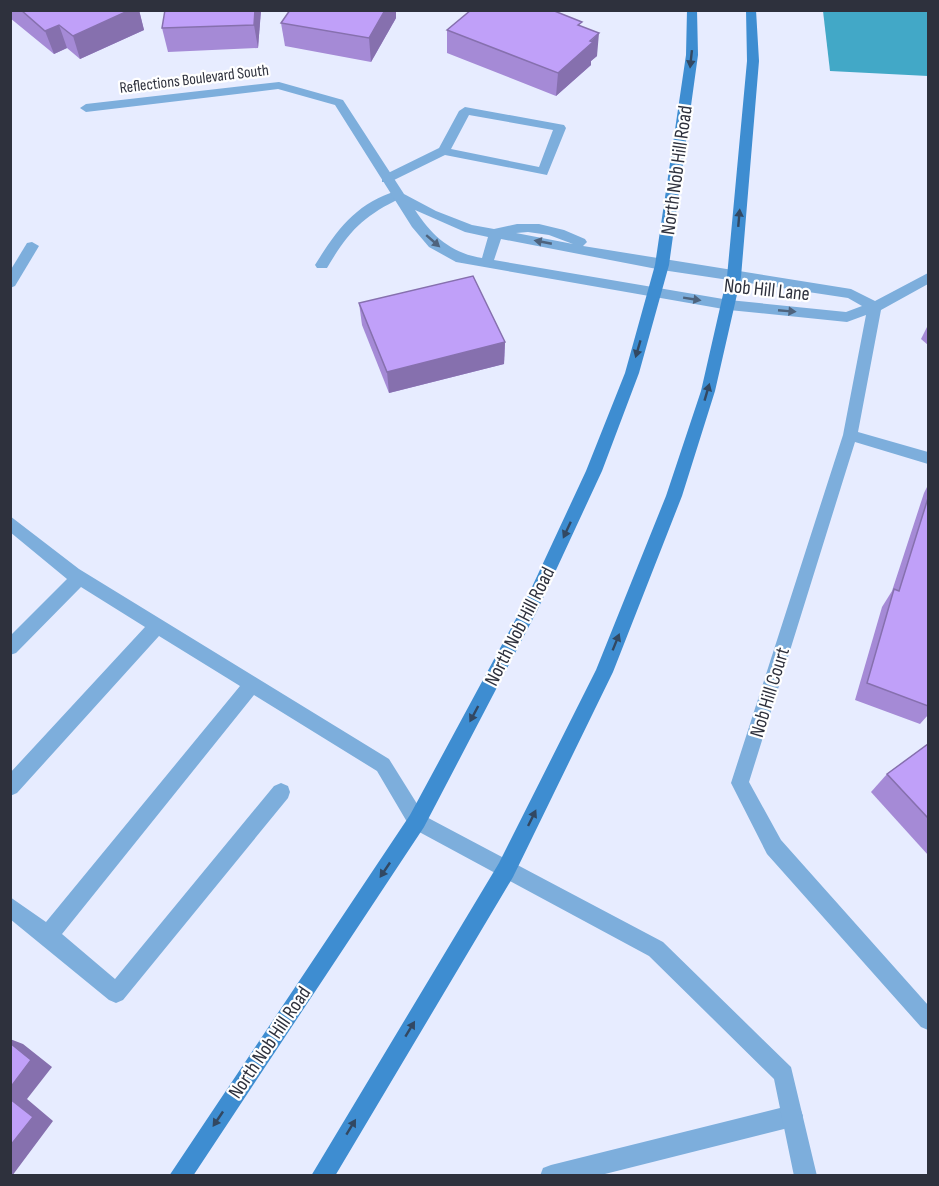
<svg xmlns="http://www.w3.org/2000/svg" width="939" height="1186" font-family="'Sofia Sans Condensed',sans-serif">
<rect width="100%" height="100%" fill="#e7ecff"/>
<path fill="#42a8c7" d="M 823,11 L 928,11 L 928,76 L 830,71 Z"/>
<g fill="none" stroke-linecap="round" stroke-linejoin="round">
<g fill="#7daedc" fill-rule="evenodd">
<path d="M 465,107 L 564,125 L 566,128 L 547,175 L 445,155 L 390,182 L 382,182 L 382,176 L 439,148 L 459,111 ZM 469,115 L 553,130 L 539,167 L 451,149 Z"/>
<path d="M 397,191 L 403,195 L 401,198 C 363,216 348,232 327,268 L 317,268 L 315,265 C 336,231 357,202 397,191 Z"/>
<path d="M 32,242 L 39,246 L 15,286 L 10,288 L 10,271 L 27,243 Z"/>
<path d="M 10,516 L 79,569 L 389,759 L 424,815 L 426,821 L 424,827 L 417,830 L 410,827 L 377,771 L 254,695 L 62,934 L 115,979 L 274,786 L 281,783 L 288,786 L 290,792 L 288,798 L 123,1000 L 116,1003 L 109,1000 L 10,919 L 10,897 L 46,922 L 240,686 L 159,636 L 17,793 L 10,796 L 10,773 L 145,627 L 81,587 L 16,653 L 10,655 L 10,636 L 67,579 L 10,532 Z"/>
<path d="M 792,1105 L 800,1108 L 803,1116 L 800,1124 L 792,1127 L 597,1176 L 540,1176 L 543,1168 L 551,1165 Z"/>
</g>
<g fill="#7daedc" fill-rule="evenodd">
<path d="M 279,82 L 343,100 L 404,194 L 436,211 L 472,225 L 494,229 L 517,224 L 539,224 L 564,230 L 585,239 L 587,242 L 583,246 L 851,289 L 875,301 L 928,273 L 928,284 L 881,310 L 858,432 L 928,452 L 928,464 L 855,442 L 749,782 L 781,840 L 928,1005 L 928,1030 L 921,1027 L 767,854 L 731,783 L 843,435 L 866,315 L 847,322 L 729,310 L 456,262 L 429,247 L 412,227 L 335,105 L 278,89 L 86,112 L 80,108 L 86,104 ZM 415,210 L 465,232 L 488,237 L 482,258 C 451,253 432,236 415,210 ZM 528,232 L 549,235 L 573,244 L 516,233 ZM 501,239 L 662,270 L 848,298 L 862,306 L 846,312 L 729,300 L 494,260 Z"/>
<path d="M 417,812 L 663,942 L 791,1067 L 817,1176 L 794,1176 L 774,1079 L 649,956 L 410,827 L 408,821 L 410,815 Z"/>
</g>
<g fill="#3e8dd1" fill-rule="evenodd">
<path d="M 687,10 L 697,10 L 698,55 L 669,265 L 639,373 L 602,471 L 537,611 L 424,827 L 193,1176 L 169,1176 L 410,815 L 525,602 L 586,471 L 625,373 L 655,265 L 686,55 Z"/>
<path d="M 746,10 L 756,10 L 759,61 L 741,277 L 715,391 L 682,496 L 613,672 L 513,877 L 335,1176 L 311,1176 L 499,863 L 596,670 L 666,496 L 701,391 L 727,277 L 747,61 Z"/>
</g>
</g>
<g fill="#a58ad6">
<path d="M 10,10 L 139,10 L 144,30 L 80,59 L 67,48 L 54,54 L 10,18 Z"/>
<path d="M 261,10 L 258,48 L 168,52 L 162,28 Z"/>
<path d="M 396,18 L 371,62 L 285,46 L 281,23 Z"/>
<path d="M 581,26 L 597,56 L 591,61 L 591,65 L 556,96 L 447,53 L 447,30 Z"/>
<path d="M 359,303 L 505,342 L 504,364 L 389,393 L 362,325 Z"/>
<path d="M 928,325 L 928,345 L 921,339 Z"/>
<path d="M 928,485 L 928,715 L 920,724 L 855,700 L 882,607 L 892,591 L 924,493 Z"/>
<path d="M 928,744 L 928,855 L 871,792 L 887,774 Z"/>
</g>
<g fill="#8670ae">
<path d="M 130,10 L 139,10 L 144,30 L 80,59 L 73,36 Z"/>
<path d="M 255,10 L 261,10 L 258,48 L 254,25 Z"/>
<path d="M 385,10 L 396,10 L 396,18 L 371,62 L 369,38 Z"/>
<path d="M 59,25 L 67,48 L 54,54 L 45,31 Z"/>
<path d="M 599,33 L 597,56 L 591,61 L 591,65 L 556,96 L 558,73 Z"/>
<path d="M 505,342 L 504,364 L 389,393 L 387,372 Z"/>
<path d="M 10,1039 L 23,1044 L 52,1067 L 27,1099 L 53,1121 L 12,1176 L 10,1176 Z"/>
</g>
<g fill="#c0a0f9" stroke="#8670ae" stroke-width="1.5">
<path d="M 21,10 L 130,10 L 73,36 L 59,25 L 45,31 Z"/>
<path d="M 165,10 L 255,10 L 254,25 L 162,28 Z"/>
<path d="M 290,10 L 385,10 L 369,38 L 281,23 Z"/>
<path d="M 471,10 L 552,10 L 582,22 L 578,25 L 599,33 L 590,41 L 593,42 L 558,73 L 447,30 Z"/>
<path d="M 473,276 L 505,342 L 387,372 L 359,303 Z"/>
<path d="M 928,498 L 928,706 L 867,683 L 894,589 L 899,591 Z"/>
<path d="M 928,744 L 928,818 L 887,774 Z"/>
<path d="M 10,1043 L 31,1060 L 10,1088 Z"/>
<path d="M 10,1099 L 33,1117 L 10,1146 Z"/>
</g>
<defs><path id="oneway-solid" d="M-6-.8H1V-3.2L6.5 0L1 3.2V.8H-6Z" transform="scale(1.5)"/></defs>
<g fill="#324862">
<use href="#oneway-solid" transform="translate(691 59) rotate(96)"/>
<use href="#oneway-solid" transform="translate(739 218) rotate(-85)"/>
<use href="#oneway-solid" transform="translate(638 349) rotate(106)"/>
<use href="#oneway-solid" transform="translate(707 392) rotate(-74)"/>
<use href="#oneway-solid" transform="translate(567 530) rotate(115)"/>
<use href="#oneway-solid" transform="translate(616 642) rotate(-68)"/>
<use href="#oneway-solid" transform="translate(474 714) rotate(118)"/>
<use href="#oneway-solid" transform="translate(532 818) rotate(-64)"/>
<use href="#oneway-solid" transform="translate(385 870) rotate(124)"/>
<use href="#oneway-solid" transform="translate(410 1029) rotate(-59)"/>
<use href="#oneway-solid" transform="translate(218 1119) rotate(124)"/>
<use href="#oneway-solid" transform="translate(351 1127) rotate(-59)"/>
</g>
<g fill="#4e637d">
<use href="#oneway-solid" transform="translate(433 241) rotate(41)"/>
<use href="#oneway-solid" transform="translate(543 242) rotate(-169)"/>
<use href="#oneway-solid" transform="translate(692 299) rotate(9)"/>
<use href="#oneway-solid" transform="translate(787 311) rotate(5)"/>
</g>
<g text-anchor="middle" stroke-width="4.5" stroke-linejoin="round" paint-order="stroke">
<g font-size="16" fill="#2e313d" stroke="#fff">
<text transform="translate(194 78) rotate(-7)" y="6">Reflections Boulevard South</text>
</g>
<g font-size="20" fill="#2e313d" stroke="#fff">
<text transform="translate(676 170) rotate(-82)" y="7">North Nob Hill Road</text>
<text transform="translate(767 289) rotate(6)" y="7">Nob Hill Lane</text>
<text transform="translate(519 626) rotate(-63)" y="7">North Nob Hill Road</text>
<text transform="translate(769 692) rotate(-73)" y="7">Nob Hill Court</text>
<text transform="translate(269 1042) rotate(-56)" y="7">North Nob Hill Road</text>
</g>
</g>
<rect width="939" height="1186" fill="none" stroke="#2e313d" stroke-width="24"/>
</svg>
